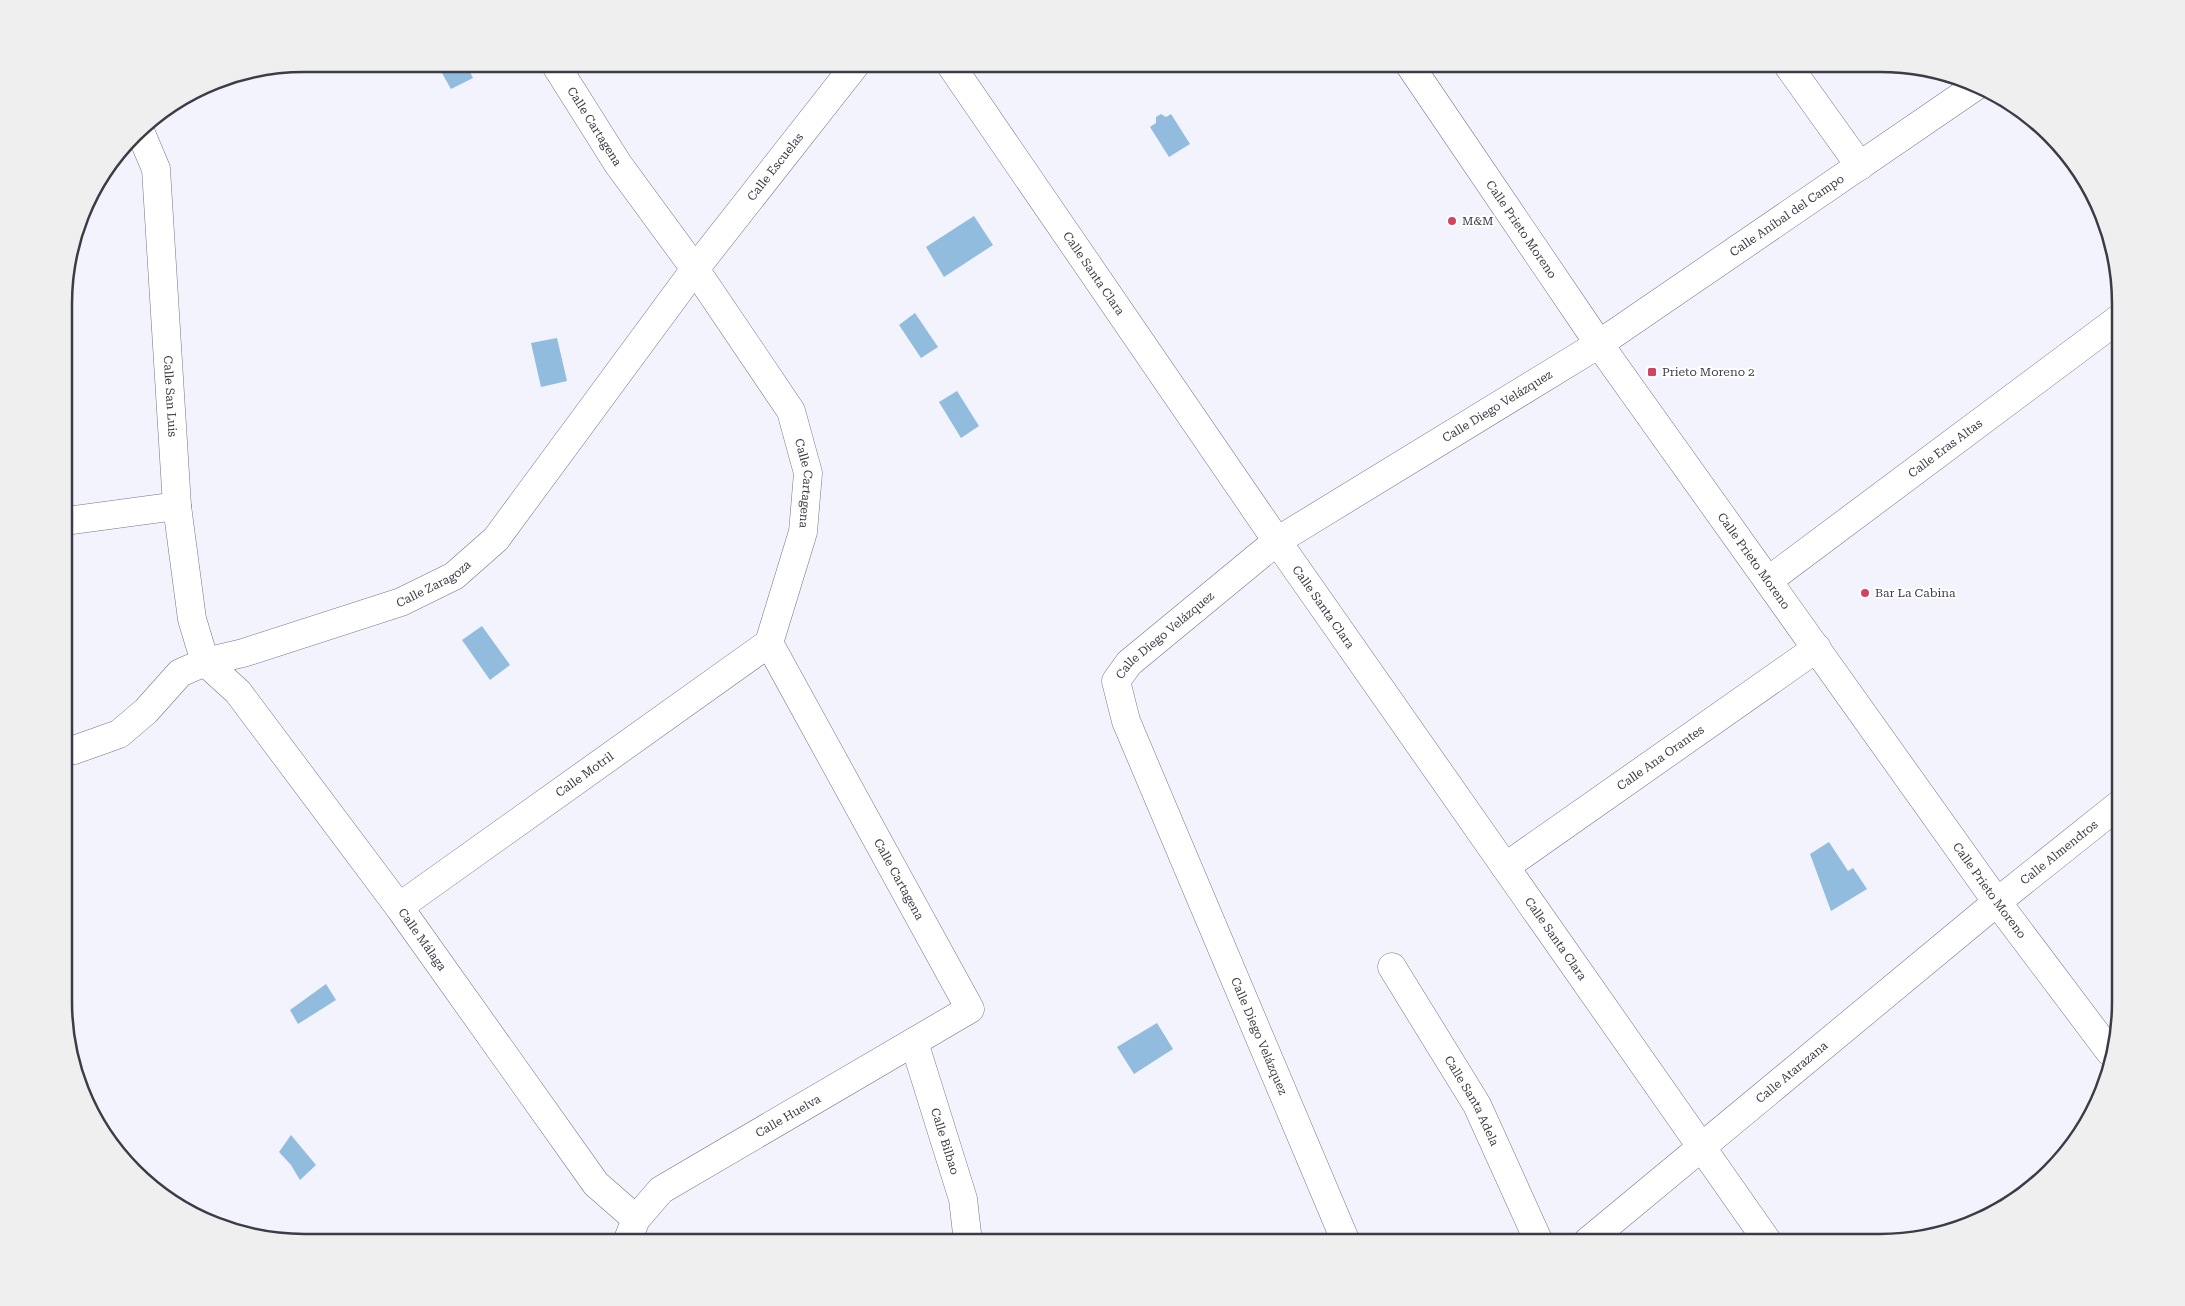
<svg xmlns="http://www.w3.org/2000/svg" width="2185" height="1306" font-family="'Roboto Serif',serif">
<rect width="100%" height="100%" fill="#f2f3fd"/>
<g fill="#91bcde">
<path d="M 437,64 L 466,64 L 473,78 L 451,89 Z"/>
<path d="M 1161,114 L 1166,117 L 1171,114 L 1190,144 L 1169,157 L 1150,127 L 1156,123 L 1156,117 Z"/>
<path d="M 974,216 L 993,245 L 944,277 L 926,247 Z"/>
<path d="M 915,313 L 938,347 L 921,358 L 899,325 Z"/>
<path d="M 557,338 L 567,381 L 541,387 L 531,343 Z"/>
<path d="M 957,391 L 979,426 L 961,438 L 939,402 Z"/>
<path d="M 482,626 L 510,665 L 490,680 L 462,640 Z"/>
<path d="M 1829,842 L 1848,871 L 1853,868 L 1867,889 L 1831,911 L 1810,854 Z"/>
<path d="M 326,984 L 336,1000 L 298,1024 L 290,1010 Z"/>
<path d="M 1157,1023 L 1173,1049 L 1134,1074 L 1117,1047 Z"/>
<path d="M 291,1135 L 316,1165 L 300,1180 L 291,1165 L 279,1152 Z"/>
</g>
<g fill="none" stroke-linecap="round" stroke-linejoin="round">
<defs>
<g id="minor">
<path id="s1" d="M 555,64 L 618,164 L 695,269 L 791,411 L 808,473 L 803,532 L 769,643 L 970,1009 L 661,1190 L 636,1219 L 627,1242"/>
<path id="s2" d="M 950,64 L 1277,541 L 1768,1242"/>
<path d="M 1787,64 L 1860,166"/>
<path id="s3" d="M 140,131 L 156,169 L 177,506 L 192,619 L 205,662 L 238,692 L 399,907 L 596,1184 L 636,1219"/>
<path d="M 66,521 L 177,506"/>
<path id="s4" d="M 1769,580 L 2121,317"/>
<path id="s5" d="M 66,751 L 74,750 L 119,734 L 146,711 L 180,673 L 205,662 L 243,653 L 401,602 L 454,576 L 496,539 L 695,269 L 856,64"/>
<path id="s6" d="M 1505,867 L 1817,648"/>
<path id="s7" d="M 399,907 L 769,643"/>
<path id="s8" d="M 1392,967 L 1477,1105 L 1539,1242"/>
<path id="s9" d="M 914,1042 L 963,1199 L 968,1242"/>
<path id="s10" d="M 1346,1242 L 1126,721 L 1116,681 L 1129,663 L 1277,541 L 1599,344 L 1976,86"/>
<path id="s11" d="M 1587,1242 L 1997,902 L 2121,803"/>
</g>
<g id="tertiary">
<path id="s12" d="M 1409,64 L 1599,344 L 1997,902 L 2110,1052"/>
</g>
</defs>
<use href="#minor" stroke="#73768a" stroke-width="29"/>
<use href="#tertiary" stroke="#73768a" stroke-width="29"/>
<use href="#minor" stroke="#fff" stroke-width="28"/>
<use href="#tertiary" stroke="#fff" stroke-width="28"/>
</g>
<g fill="#d3435f" stroke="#fff" stroke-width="2">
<circle cx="1452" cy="221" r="5"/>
<rect x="1647" y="367" width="10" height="10" rx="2.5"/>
<circle cx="1865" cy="593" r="5"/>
</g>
<g text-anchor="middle" stroke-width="4" stroke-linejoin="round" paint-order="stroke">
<g font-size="12" fill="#3b3c45" stroke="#fff">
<text dy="4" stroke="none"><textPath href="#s1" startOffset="74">Calle Cartagena</textPath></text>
<text dy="4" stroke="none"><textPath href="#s5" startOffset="955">Calle Escuelas</textPath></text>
<text dy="4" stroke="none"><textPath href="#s10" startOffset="1426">Calle Aníbal del Campo</textPath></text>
<text dy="4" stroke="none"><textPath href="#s12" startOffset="200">Calle Prieto Moreno</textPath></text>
<text dy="4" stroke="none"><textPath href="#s2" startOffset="254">Calle Santa Clara</textPath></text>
<text dy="4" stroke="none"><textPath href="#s3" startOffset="269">Calle San Luis</textPath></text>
<text dy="4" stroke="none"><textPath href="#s10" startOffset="1079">Calle Diego Velázquez</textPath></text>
<text dy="4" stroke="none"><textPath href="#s4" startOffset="220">Calle Eras Altas</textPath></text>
<text dy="4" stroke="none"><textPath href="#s1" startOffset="494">Calle Cartagena</textPath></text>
<text dy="4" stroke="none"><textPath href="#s12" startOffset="605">Calle Prieto Moreno</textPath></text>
<text dy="4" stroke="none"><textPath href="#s5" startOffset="412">Calle Zaragoza</textPath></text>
<text dy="4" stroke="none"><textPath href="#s2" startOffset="659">Calle Santa Clara</textPath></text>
<text dy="4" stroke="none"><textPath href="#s10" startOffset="674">Calle Diego Velázquez</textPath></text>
<text dy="4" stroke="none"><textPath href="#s6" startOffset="190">Calle Ana Orantes</textPath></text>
<text dy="4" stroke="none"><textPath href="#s7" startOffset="228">Calle Motril</textPath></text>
<text dy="4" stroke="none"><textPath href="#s11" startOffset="612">Calle Almendros</textPath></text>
<text dy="4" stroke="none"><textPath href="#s1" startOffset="929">Calle Cartagena</textPath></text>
<text dy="4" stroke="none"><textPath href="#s12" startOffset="1010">Calle Prieto Moreno</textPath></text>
<text dy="4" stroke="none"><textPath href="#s2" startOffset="1064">Calle Santa Clara</textPath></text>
<text dy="4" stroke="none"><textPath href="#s3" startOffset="891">Calle Málaga</textPath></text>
<text transform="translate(1259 1036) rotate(67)" y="4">Calle Diego Velázquez</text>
<text dy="4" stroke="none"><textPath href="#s11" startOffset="266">Calle Atarazana</textPath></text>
<text dy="4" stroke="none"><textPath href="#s8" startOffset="156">Calle Santa Adela</textPath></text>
<text transform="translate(788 1116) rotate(-30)" y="4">Calle Huelva</text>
<text dy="4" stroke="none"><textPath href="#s9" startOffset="104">Calle Bilbao</textPath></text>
</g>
<g font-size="12" fill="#3b3c45" stroke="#fff" text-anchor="start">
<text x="1462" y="225">M&amp;M</text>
<text x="1662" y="376">Prieto Moreno 2</text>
<text x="1875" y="597">Bar La Cabina</text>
</g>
</g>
<path d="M0 0H2185V1306H0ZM304 72H1880A232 232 0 0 1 2112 304V1002A232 232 0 0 1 1880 1234H304A232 232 0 0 1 72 1002V304A232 232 0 0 1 304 72Z" fill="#efeff0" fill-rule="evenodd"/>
<path fill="none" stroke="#3b3c45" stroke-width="2.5" d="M304 72H1880A232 232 0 0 1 2112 304V1002A232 232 0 0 1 1880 1234H304A232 232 0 0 1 72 1002V304A232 232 0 0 1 304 72Z"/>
</svg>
